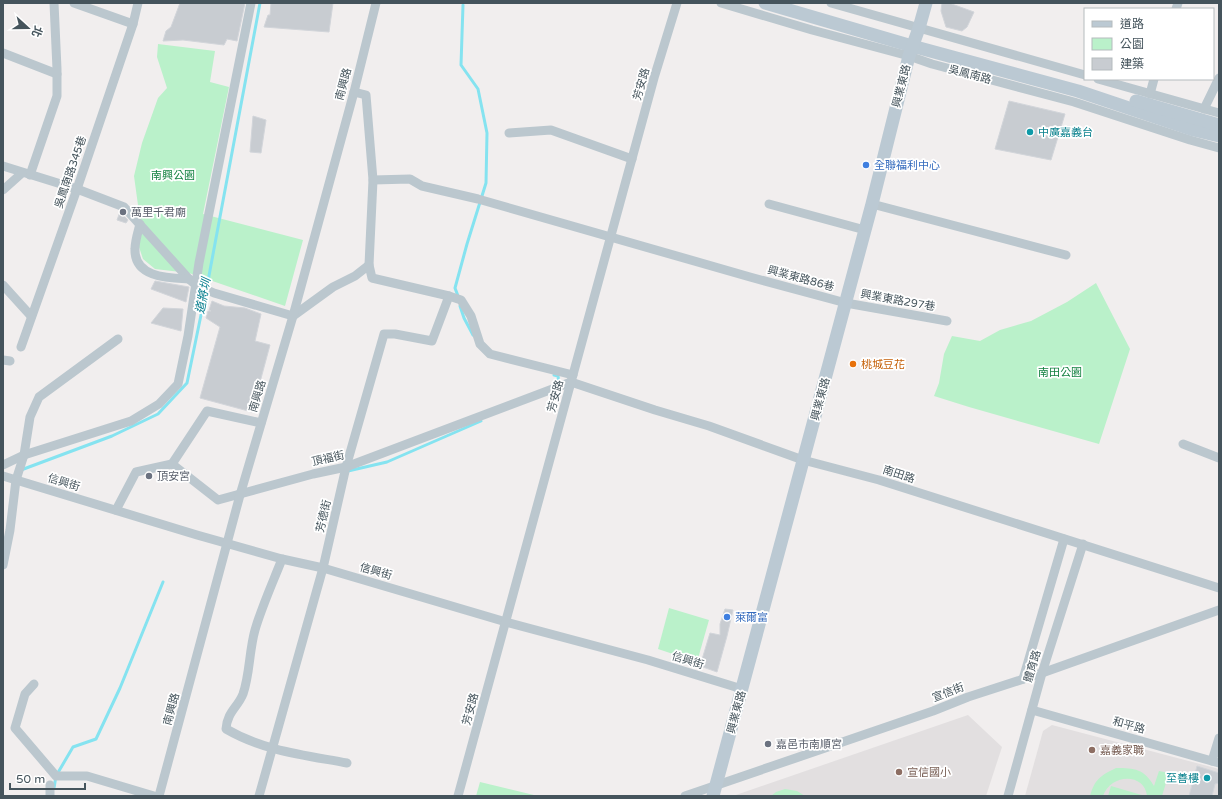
<svg xmlns="http://www.w3.org/2000/svg" width="1222" height="799" font-family="'Varela Round','Noto Sans TC',sans-serif">
<rect width="100%" height="100%" fill="#f1eeee"/>
<g fill="#e2dfe0">
<path d="M 968,715 L 1002,747 L 986,796 L 733,796 Z"/>
<path d="M 1052,725 L 1219,769 L 1219,796 L 1025,796 L 1043,731 Z"/>
</g>
<g fill="#baf1ca">
<path d="M 158,44 L 215,51 L 210,82 L 229,87 L 203,214 L 303,240 L 285,306 L 189,273 L 155,269 L 143,259 L 138,244 L 141,227 L 134,176 L 142,143 L 158,98 L 167,88 L 157,57 Z"/>
<path d="M 1096,283 L 1130,349 L 1099,444 L 969,407 L 934,396 L 939,383 L 944,354 L 952,336 L 980,341 L 1000,330 L 1031,321 L 1067,302 Z"/>
<path d="M 669,608 L 709,620 L 697,662 L 658,649 Z"/>
<path d="M 1116,768 C 1135,768 1144,769 1154,786 L 1159,771 L 1169,773 L 1162,796 L 1147,796 C 1145,773 1111,773 1103,796 L 1090,796 C 1095,779 1100,776 1116,768 Z"/>
<path d="M 480,782 L 538,796 L 476,796 Z"/>
<path d="M 1111,786 L 1145,796 L 1108,796 Z"/>
<path d="M 785,789 L 797,791 L 805,796 L 771,796 L 776,792 Z"/>
</g>
<g fill="none" stroke-linecap="round" stroke-linejoin="round">
<g stroke="#85e3f0" stroke-width="3">
<path d="M 458,296 L 455,288 L 467,244 L 486,183 L 487,133 L 478,89 L 461,65 L 463,5"/>
<path d="M 460,306 L 464,318 L 473,335"/>
<path d="M 554,375 L 558,376 L 559,384"/>
<path d="M 21,470 L 112,436 L 158,414 L 187,383 L 208,281 L 260,3"/>
<path d="M 348,471 L 387,462 L 481,421"/>
<path d="M 54,788 L 56,776 L 73,747 L 96,739 L 120,688 L 163,582"/>
</g>
</g>
<g fill="#c8ccd1" stroke="#d2d5da">
<path d="M 180,3 L 245,3 L 237,41 L 227,39 L 224,45 L 183,40 L 163,41 L 166,31 L 171,27 Z"/>
<path d="M 271,3 L 333,3 L 329,32 L 264,27 L 268,15 L 270,15 Z"/>
<path d="M 942,3 L 949,3 L 974,12 L 967,27 L 962,31 L 946,27 L 941,11 Z"/>
<path d="M 1009,101 L 1065,114 L 1051,160 L 995,149 Z"/>
<path d="M 253,116 L 266,120 L 261,153 L 250,152 Z"/>
<path d="M 120,212 L 128,220 L 126,223 L 117,220 Z"/>
<path d="M 155,281 L 189,287 L 186,302 L 151,289 Z"/>
<path d="M 212,301 L 224,306 L 245,308 L 261,314 L 255,341 L 270,345 L 252,412 L 200,398 L 220,327 L 206,318 L 208,311 L 211,311 L 209,310 Z"/>
<path d="M 163,308 L 183,309 L 181,331 L 151,323 Z"/>
<path d="M 725,609 L 733,610 L 727,636 L 717,672 L 700,666 L 710,633 L 720,635 L 720,624 Z"/>
<path d="M 1197,766 L 1219,773 L 1219,783 L 1215,784 L 1212,796 L 1189,796 Z"/>
</g>
<g fill="none" stroke-linecap="round" stroke-linejoin="round">
<g stroke="#bbc7ce" stroke-width="9">
<path d="M 74,3 L 133,24"/>
<path d="M 721,3 L 812,30 L 909,56 L 932,64 L 1074,102 L 1190,140 L 1219,148"/>
<path d="M 831,3 L 1085,75"/>
<path d="M 1176,9 L 1178,3"/>
<path d="M 3,53 L 57,74"/>
<path d="M 1098,79 L 1219,113"/>
<path d="M 354,92 L 366,95 L 373,180 L 369,265"/>
<path d="M 1150,94 L 1154,79"/>
<path d="M 1204,109 L 1219,78"/>
<path d="M 509,133 L 551,130 L 632,159"/>
<path d="M 3,166 L 77,189 L 124,207 L 189,279 L 196,285 L 214,293 L 293,316 L 333,287 L 355,276 L 369,265 L 372,278 L 449,296 L 461,300 L 471,316 L 480,344 L 490,354 L 573,375"/>
<path d="M 30,175 L 57,96 L 57,69 L 54,3"/>
<path d="M 373,180 L 410,179 L 422,186 L 478,199 L 750,277 L 846,303 L 947,321"/>
<path d="M 3,190 L 22,173"/>
<path d="M 769,204 L 865,230"/>
<path d="M 872,204 L 1066,255"/>
<path d="M 140,224 C 138,232 135,241 135,249 C 134,278 169,278 189,279"/>
<path d="M 3,285 L 31,316"/>
<path d="M 21,347 L 77,189 L 133,24 L 138,3"/>
<path d="M 3,360 L 10,361"/>
<path d="M 1183,444 L 1219,458"/>
<path d="M 172,464 L 207,411 L 261,423"/>
<path d="M 3,465 L 24,455 L 131,421 L 159,404 L 178,384 L 188,336 L 199,263 L 251,3"/>
<path d="M 3,476 L 197,535 L 282,559 L 323,568 L 506,622 L 648,660 L 742,689"/>
<path d="M 116,510 L 136,472 L 172,464 L 218,500 L 313,474 L 346,467 L 571,382 L 655,410 L 709,426 L 803,460 L 879,480 L 1219,588"/>
<path d="M 282,559 C 273,582 262,606 255,630 C 249,651 250,674 243,694 C 238,707 227,712 226,729 C 264,751 304,755 347,763"/>
<path d="M 3,565 L 10,530 L 16,480 L 24,455 L 30,417 L 39,397 L 118,339"/>
<path d="M 1023,679 L 1064,539"/>
<path d="M 34,684 L 25,694 L 15,728 L 56,776 L 87,776 L 154,796"/>
<path d="M 1032,710 L 1219,763"/>
<path d="M 1212,761 L 1219,738"/>
<path d="M 50,785 L 50,796"/>
<path d="M 159,796 L 240,495 L 293,316 L 354,92 L 376,3"/>
<path d="M 259,796 L 323,568 L 346,467 L 384,334 L 395,334 L 432,341 L 449,296"/>
<path d="M 458,796 L 654,78 L 677,3"/>
<path d="M 685,796 L 933,711 L 968,697 L 1042,673 L 1219,610"/>
<path d="M 1008,796 L 1042,673 L 1083,544"/>
</g>
<g stroke="#bbc9d3" stroke-width="13">
<path d="M 765,3 L 912,46 L 1078,91 L 1194,130 L 1219,136"/>
<path d="M 1136,101 L 1219,125"/>
<path d="M 713,796 L 872,204 L 909,56 L 919,28 L 926,3"/>
</g>
</g>
<g fill="#0f9aa8" stroke="#fff" stroke-width="1.5">
<circle cx="1030" cy="132" r="4"/>
<circle cx="1207" cy="778" r="4"/>
</g>
<g fill="#3f7fe0" stroke="#fff" stroke-width="1.5">
<circle cx="866" cy="165" r="4"/>
<circle cx="727" cy="617" r="4"/>
</g>
<g fill="#6b7280" stroke="#fff" stroke-width="1.5">
<circle cx="123" cy="212" r="4"/>
<circle cx="149" cy="476" r="4"/>
<circle cx="768" cy="744" r="4"/>
</g>
<circle fill="#e8710a" stroke="#fff" stroke-width="1.5" cx="853" cy="364" r="4"/>
<g fill="#8d6e63" stroke="#fff" stroke-width="1.5">
<circle cx="1092" cy="750" r="4"/>
<circle cx="899" cy="772" r="4"/>
</g>
<g text-anchor="middle" stroke-width="3.5" stroke-linejoin="round" paint-order="stroke">
<g font-size="11" fill="#45545c" stroke="#fff">
<text transform="translate(970 74) rotate(15)" y="4">吳鳳南路</text>
<text transform="translate(343 84) rotate(-75)" y="4">南興路</text>
<text transform="translate(641 84) rotate(-74)" y="4">芳安路</text>
<text transform="translate(901 86) rotate(-76)" y="4">興業東路</text>
<text transform="translate(70 172) rotate(-71)" y="4">吳鳳南路345巷</text>
<text transform="translate(801 278) rotate(15)" y="4">興業東路86巷</text>
<text transform="translate(898 300) rotate(10)" y="4">興業東路297巷</text>
<text transform="translate(257 396) rotate(-73)" y="4">南興路</text>
<text transform="translate(555 396) rotate(-75)" y="4">芳安路</text>
<text transform="translate(820 399) rotate(-75)" y="4">興業東路</text>
<text transform="translate(328 458) rotate(-13)" y="4">頂福街</text>
<text transform="translate(899 474) rotate(18)" y="4">南田路</text>
<text transform="translate(64 482) rotate(17)" y="4">信興街</text>
<text transform="translate(323 516) rotate(-77)" y="4">芳德街</text>
<text transform="translate(376 571) rotate(16)" y="4">信興街</text>
<text transform="translate(688 660) rotate(17)" y="4">信興街</text>
<text transform="translate(1032 666) rotate(-73)" y="4">體育路</text>
<text transform="translate(948 692) rotate(-21)" y="4">宣信街</text>
<text transform="translate(171 709) rotate(-75)" y="4">南興路</text>
<text transform="translate(470 709) rotate(-75)" y="4">芳安路</text>
<text transform="translate(736 712) rotate(-75)" y="4">興業東路</text>
<text transform="translate(1129 725) rotate(16)" y="4">和平路</text>
</g>
<g font-size="11" fill="#0d838f" stroke="#fff" text-anchor="start">
<text x="1038" y="136">中廣嘉義台</text>
<text x="1199" y="782" text-anchor="end">至善樓</text>
</g>
<g font-size="11" fill="#366cbe" stroke="#fff" text-anchor="start">
<text x="874" y="169">全聯福利中心</text>
<text x="735" y="621">萊爾富</text>
</g>
<g font-size="11" fill="#138140" stroke="#fff">
<text x="173" y="179">南興公園</text>
<text x="1060" y="376">南田公園</text>
</g>
<g font-size="11" fill="#5b616d" stroke="#fff" text-anchor="start">
<text x="131" y="216">萬里千君廟</text>
<text x="157" y="480">頂安宮</text>
<text x="776" y="748">嘉邑市南順宮</text>
</g>
<g font-size="11" fill="#c56008" stroke="#fff" text-anchor="start">
<text x="861" y="368">桃城豆花</text>
</g>
<g font-size="11" fill="#785e54" stroke="#fff" text-anchor="start">
<text x="1100" y="754">嘉義家職</text>
<text x="907" y="776">宣信國小</text>
</g>
<g font-size="12" font-style="italic" fill="#087f8f" stroke="#fff">
<text transform="translate(203 296) rotate(-79)" y="4">道將圳</text>
</g>
</g>
<rect width="1222" height="799" fill="none" stroke="#45545c" stroke-width="8"/>
<rect x="1084" y="8" width="130" height="72" fill="#ffffff" stroke="#b5bbbe"/>
<rect x="1092" y="21" width="20" height="6" fill="#bbc9d3" stroke="#b5bbbe"/>
<text x="1120" y="28" font-size="12" fill="#45545c">道路</text>
<rect x="1092" y="38" width="20" height="12" fill="#baf1ca" stroke="#b5bbbe"/>
<text x="1120" y="48" font-size="12" fill="#45545c">公園</text>
<rect x="1092" y="58" width="20" height="12" fill="#c8ccd1" stroke="#b5bbbe"/>
<text x="1120" y="68" font-size="12" fill="#45545c">建築</text>
<g transform="translate(28 28) rotate(111)" stroke="#ffffff" stroke-width="3" paint-order="stroke">
<path d="M0-3L7 15L0 10L-7 15Z" fill="#45545c"/>
<text y="-6" font-size="11" font-weight="bold" text-anchor="middle" fill="#45545c">北</text>
</g>
<path d="M10 783v6h75v-6" fill="none" stroke="#45545c" stroke-width="2"/>
<text x="16" y="783" font-size="12" fill="#45545c" stroke="#ffffff" stroke-width="3" paint-order="stroke">50 m</text>
</svg>
